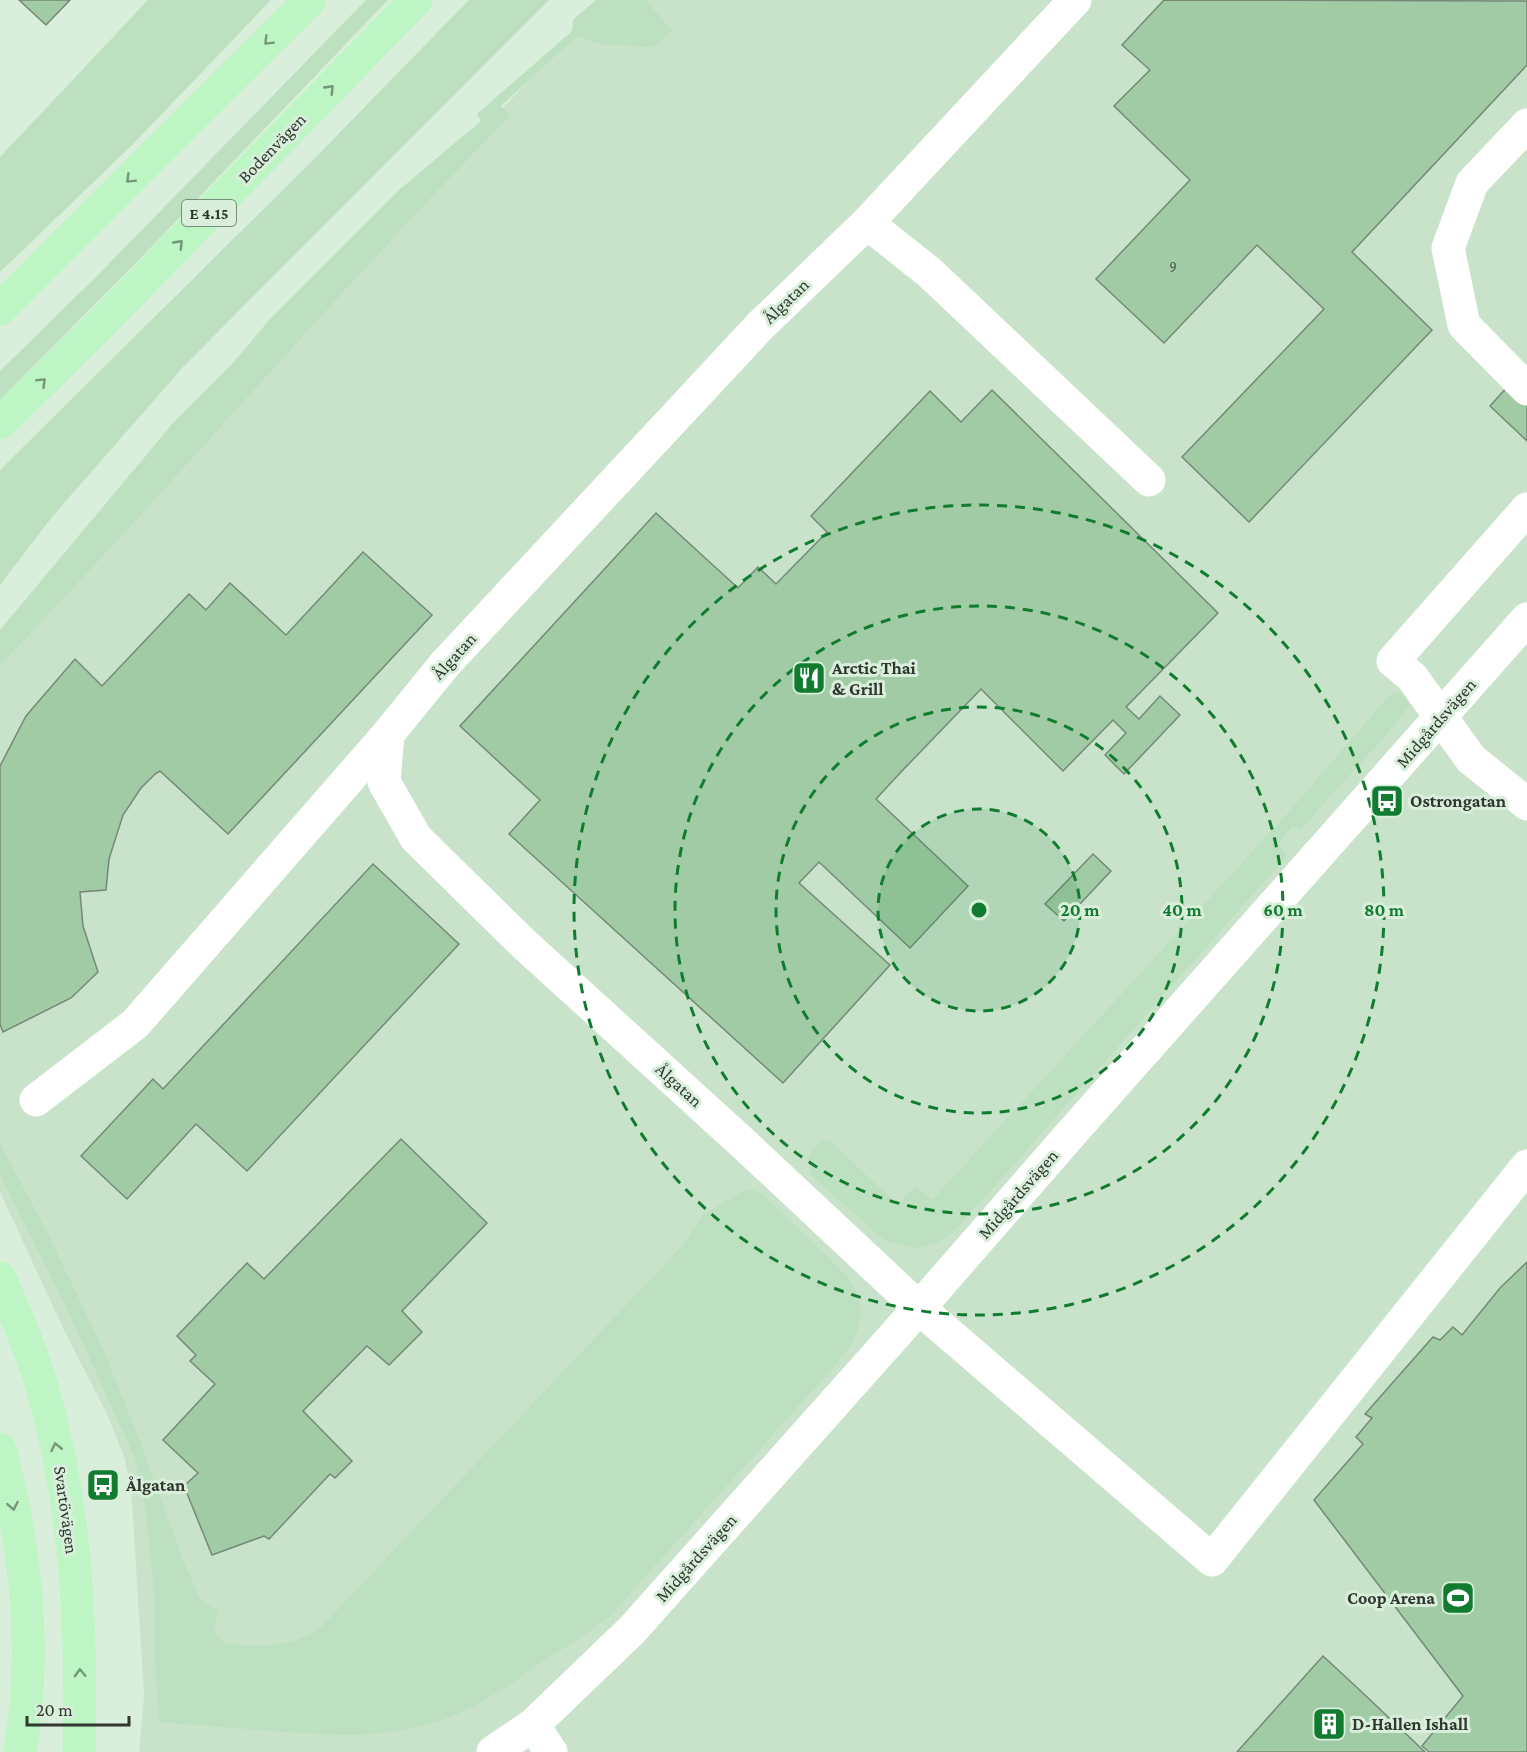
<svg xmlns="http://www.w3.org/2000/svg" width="1527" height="1752" font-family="'Crimson Pro',serif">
<rect width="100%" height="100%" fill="#d9efdb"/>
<path fill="#c8e3ca" d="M 606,0 L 1527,0 L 1527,1752 L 139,1752 L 144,1695 L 131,1488 L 124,1456 L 105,1410 L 64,1330 L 0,1192 L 0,647 L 113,515 Z"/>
<g fill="#bde0c0">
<path d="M 148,0 L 271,0 L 133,144 L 0,272 L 0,157 Z"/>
<path d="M 366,0 L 388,0 L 135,264 L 0,400 L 0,371 L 98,275 Z"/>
<path d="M 469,0 L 549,0 L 184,366 L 52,517 L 0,585 L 0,470 L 313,160 Z"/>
<path d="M 596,0 L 646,0 L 672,31 L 653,47 L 602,45 L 577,36 L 501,106 L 511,115 C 335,293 174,485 0,665 L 0,630 L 173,423 L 232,364 L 271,318 L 399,190 L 481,121 L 477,114 L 572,31 L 573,20 Z"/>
<path d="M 1398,692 L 1405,697 L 1409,706 L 1388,733 L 1300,830 L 1293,826 L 1278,844 L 1287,854 L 1286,857 L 959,1226 C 934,1250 916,1253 883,1239 L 812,1176 L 808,1157 L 821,1141 L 829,1140 L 897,1204 L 915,1186 L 932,1200 L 1286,815 L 1387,698 L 1394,693 Z"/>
<path d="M 0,1143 L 49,1236 L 104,1351 L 139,1439 L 184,1562 L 201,1601 L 218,1611 L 214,1632 L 224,1643 C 249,1646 277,1648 301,1638 C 309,1635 316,1630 322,1626 L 681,1247 L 704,1215 L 723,1203 L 741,1192 L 754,1190 L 763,1195 L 845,1274 C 867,1304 865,1325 844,1355 L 609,1617 C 589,1633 567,1646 545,1660 C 506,1687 474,1712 426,1725 C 373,1739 326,1735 272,1731 C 235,1728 197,1725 159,1722 L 155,1660 L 155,1601 L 146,1512 L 135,1458 L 68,1311 L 0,1174 Z"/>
</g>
<g fill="#a1cba5" stroke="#758977" stroke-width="1.5">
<path d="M 19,0 L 70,0 L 46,25 Z"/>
<path d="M 1164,0 L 1527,1 L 1527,65 L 1352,252 L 1432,330 L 1249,522 L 1182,457 L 1324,309 L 1257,245 L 1164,343 L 1096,279 L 1190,180 L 1114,106 L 1150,70 L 1122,45 Z"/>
<path d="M 1509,385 L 1527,402 L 1527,441 L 1490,406 Z"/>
<path d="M 992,390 L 1218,613 L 1126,707 L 1139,719 L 1160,696 L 1180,715 L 1124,774 L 1105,755 L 1126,733 L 1113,720 L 1063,771 L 981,689 L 901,772 L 876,799 L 968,886 L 910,948 L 819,862 L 799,883 L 890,965 L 783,1083 L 509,834 L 540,800 L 460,726 L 656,513 L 738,588 L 758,567 L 776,584 L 827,532 L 811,516 L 930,391 L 961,422 Z"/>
<path d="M 363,552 L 432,615 L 228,834 L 160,771 L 155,774 L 141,788 L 123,815 L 109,859 L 106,890 L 80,892 L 83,926 L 98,972 L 71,998 L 3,1032 L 0,1024 L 0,766 L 26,716 L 75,659 L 102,686 L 189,594 L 206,610 L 230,583 L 286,635 Z"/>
<path d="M 1093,854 L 1111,871 L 1064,921 L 1045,904 Z"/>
<path d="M 373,864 L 459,944 L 247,1171 L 196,1124 L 127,1199 L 81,1156 L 153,1079 L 163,1089 Z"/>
<path d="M 401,1139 L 487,1223 L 402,1311 L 422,1332 L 389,1365 L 367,1346 L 303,1411 L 352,1461 L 335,1478 L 330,1474 L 269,1539 L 264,1536 L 212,1555 L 184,1486 L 198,1473 L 163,1440 L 215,1384 L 190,1361 L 196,1355 L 177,1336 L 247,1263 L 264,1279 Z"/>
<path d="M 1527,1262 L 1527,1752 L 1429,1752 L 1422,1746 L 1463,1696 L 1314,1500 L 1363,1444 L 1356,1437 L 1372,1418 L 1365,1414 L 1433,1337 L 1440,1340 L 1453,1327 L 1462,1335 L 1500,1288 Z"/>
<path d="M 1323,1656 L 1365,1695 L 1425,1752 L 1237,1752 Z"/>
</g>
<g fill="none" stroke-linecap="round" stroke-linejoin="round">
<g stroke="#fff" stroke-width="33">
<path d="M 1075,0 L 867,223 L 760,326 L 445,664 L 388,734 L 384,782 L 416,838 L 524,944 L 746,1146 L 919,1308 L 1212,1560 L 1527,1166"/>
<path d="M 1527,125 L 1472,183 L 1448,248 L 1464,325 L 1527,389"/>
<path d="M 867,223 L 929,272 L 1149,480"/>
<path d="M 1527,509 L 1393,661 L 1412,677 L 1471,759 L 1527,804"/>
<path d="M 36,1100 L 135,1024 L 388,734"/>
<path d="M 533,1725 L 551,1752"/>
<path d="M 493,1752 L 533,1725 L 632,1630 L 919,1308 L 1069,1136 L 1527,619"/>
</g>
<g stroke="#bef5c5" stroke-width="33">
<path d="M 0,309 L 310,0"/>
<path d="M 0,423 L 97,328 L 416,0"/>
<path d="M 0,1278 C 16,1316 33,1354 44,1394 C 77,1510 82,1632 79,1752"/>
<path d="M 0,1449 C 26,1547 37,1652 20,1752"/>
</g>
</g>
<defs><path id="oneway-chevron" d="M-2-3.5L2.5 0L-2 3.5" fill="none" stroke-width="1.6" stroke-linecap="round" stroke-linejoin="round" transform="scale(1.5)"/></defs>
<g stroke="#76967a">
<use href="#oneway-chevron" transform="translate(268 41) rotate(135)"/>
<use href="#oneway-chevron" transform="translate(330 89) rotate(-46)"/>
<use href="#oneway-chevron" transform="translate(130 179) rotate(135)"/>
<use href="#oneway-chevron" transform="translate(179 244) rotate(-46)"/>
<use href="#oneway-chevron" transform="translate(42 382) rotate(-44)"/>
<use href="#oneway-chevron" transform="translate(56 1447) rotate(-103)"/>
<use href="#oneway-chevron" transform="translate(13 1506) rotate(79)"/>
<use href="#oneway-chevron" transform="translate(80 1673) rotate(-92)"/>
</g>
<circle cx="979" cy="910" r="101" fill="#117c30" fill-opacity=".12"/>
<g fill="none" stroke="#117c30" stroke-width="3" stroke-dasharray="10 8">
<circle cx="979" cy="910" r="101"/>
<circle cx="979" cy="910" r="203"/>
<circle cx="979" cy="910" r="304"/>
<circle cx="979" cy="910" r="405"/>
</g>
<defs>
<symbol id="restaurant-square" viewBox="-11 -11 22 22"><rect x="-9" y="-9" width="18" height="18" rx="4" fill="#117c30" stroke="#d9efdb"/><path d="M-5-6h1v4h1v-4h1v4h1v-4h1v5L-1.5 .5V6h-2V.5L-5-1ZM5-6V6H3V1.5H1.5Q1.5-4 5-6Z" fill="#fff"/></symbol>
<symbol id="bus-square" viewBox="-11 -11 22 22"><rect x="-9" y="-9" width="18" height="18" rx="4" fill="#117c30" stroke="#d9efdb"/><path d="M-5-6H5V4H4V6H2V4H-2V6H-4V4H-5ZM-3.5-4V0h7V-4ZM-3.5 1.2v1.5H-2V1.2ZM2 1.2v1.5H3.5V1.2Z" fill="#fff"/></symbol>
<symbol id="stadium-square" viewBox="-11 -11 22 22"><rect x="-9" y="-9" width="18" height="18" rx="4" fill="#117c30" stroke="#d9efdb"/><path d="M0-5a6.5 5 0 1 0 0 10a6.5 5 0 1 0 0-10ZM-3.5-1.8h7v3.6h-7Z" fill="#fff"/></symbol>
<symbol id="building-square" viewBox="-11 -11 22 22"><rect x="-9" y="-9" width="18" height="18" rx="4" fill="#117c30" stroke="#d9efdb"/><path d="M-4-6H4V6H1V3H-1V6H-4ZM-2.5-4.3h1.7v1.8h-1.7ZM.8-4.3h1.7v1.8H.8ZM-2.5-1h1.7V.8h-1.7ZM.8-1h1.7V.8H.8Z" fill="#fff"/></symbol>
</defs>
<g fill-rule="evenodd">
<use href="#restaurant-square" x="790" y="659" width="38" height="38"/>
<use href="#bus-square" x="1368" y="782" width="38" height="38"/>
<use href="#bus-square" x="84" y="1466" width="38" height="38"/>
<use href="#stadium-square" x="1439" y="1579" width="38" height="38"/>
<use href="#building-square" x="1310" y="1705" width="38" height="38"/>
</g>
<g text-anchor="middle" stroke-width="6" stroke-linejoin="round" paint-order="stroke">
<g font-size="15" fill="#4c5c4c">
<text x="1173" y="271">9</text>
</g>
<rect fill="#d9efdb" stroke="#626e63" stroke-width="1.5" x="182" y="200" width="54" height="26" rx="4.5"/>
<g font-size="16" font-weight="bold" fill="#2f372f">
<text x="209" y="219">E 4.15</text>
</g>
<g font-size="18" fill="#2f372f" stroke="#d9efdb">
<text transform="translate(272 148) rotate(-46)" y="6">Bodenvägen</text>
<text transform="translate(786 301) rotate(-44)" y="6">Ålgatan</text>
<text transform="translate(454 656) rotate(-48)" y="6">Ålgatan</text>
<text transform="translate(1436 723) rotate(-49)" y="6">Midgårdsvägen</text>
<text transform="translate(679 1085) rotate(42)" y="6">Ålgatan</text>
<text transform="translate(1018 1194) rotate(-49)" y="6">Midgårdsvägen</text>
<text transform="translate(66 1510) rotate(82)" y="6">Svartövägen</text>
<text transform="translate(696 1558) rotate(-48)" y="6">Midgårdsvägen</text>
</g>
<g font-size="18" font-weight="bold" fill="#2f372f" stroke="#d9efdb" text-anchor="start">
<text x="832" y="674">Arctic Thai<tspan x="832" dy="21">&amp; Grill</tspan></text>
<text x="1410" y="807">Ostrongatan</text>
<text x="126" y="1491">Ålgatan</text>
<text x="1435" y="1604" text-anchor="end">Coop Arena</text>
<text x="1352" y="1730">D-Hallen Ishall</text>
</g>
</g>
<circle cx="979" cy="910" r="9" fill="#117c30" stroke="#d9efdb" stroke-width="3"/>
<g font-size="18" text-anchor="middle" font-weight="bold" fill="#117c30" stroke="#d9efdb" stroke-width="6" stroke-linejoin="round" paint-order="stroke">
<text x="1080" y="916">20 m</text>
<text x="1182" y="916">40 m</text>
<text x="1283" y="916">60 m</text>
<text x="1384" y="916">80 m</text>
</g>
<path d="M27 1716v9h102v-9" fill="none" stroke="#2f372f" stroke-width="3"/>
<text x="36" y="1716" font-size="18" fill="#2f372f" stroke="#d9efdb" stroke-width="4.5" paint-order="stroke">20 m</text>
</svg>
